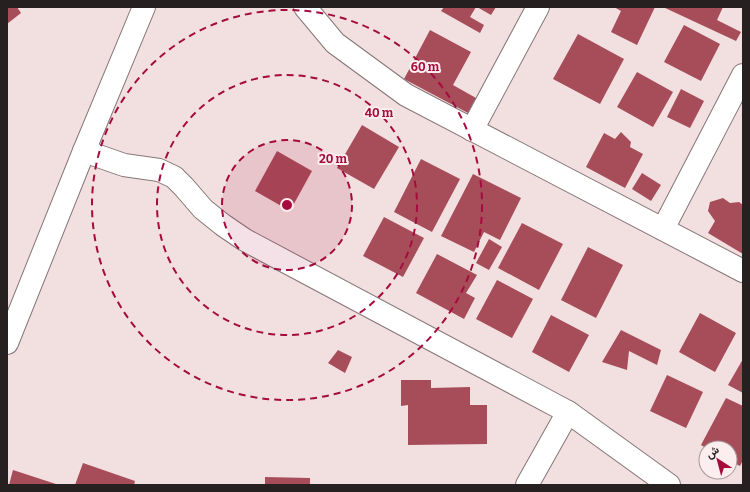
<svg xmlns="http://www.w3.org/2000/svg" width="750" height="492" font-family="Bitter,Vazirmatn,serif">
<rect width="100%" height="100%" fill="#f2dfe0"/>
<g fill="#a74d5a">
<path d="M 7,7 L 17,7 L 21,13 L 7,24 Z"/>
<path d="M 444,7 L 476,7 L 470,17 L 484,25 L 480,33 L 441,11 Z"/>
<path d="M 477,7 L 496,7 L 491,15 Z"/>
<path d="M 614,7 L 655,7 L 637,45 L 611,32 L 621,11 Z"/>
<path d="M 663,7 L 723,7 L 717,20 L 741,32 L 736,41 Z"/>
<path d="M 684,25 L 720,44 L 701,81 L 664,62 Z"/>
<path d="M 430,30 L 471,52 L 453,85 L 476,98 L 468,113 L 404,79 Z"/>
<path d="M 578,34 L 624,59 L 600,104 L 553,79 Z"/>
<path d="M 637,72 L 673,92 L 653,127 L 617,107 Z"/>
<path d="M 681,89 L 704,101 L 690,128 L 667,117 Z"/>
<path d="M 362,125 L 399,147 L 374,189 L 337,168 Z"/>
<path d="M 621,132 L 631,142 L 630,147 L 643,154 L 625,188 L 586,167 L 604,133 L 615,139 Z"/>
<path d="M 277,151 L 312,171 L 290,211 L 255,191 Z"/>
<path d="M 421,159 L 460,179 L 432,232 L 394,212 Z"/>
<path d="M 642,173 L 661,185 L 651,201 L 632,189 Z"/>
<path d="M 473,174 L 521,198 L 500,240 L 484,232 L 474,252 L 441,236 Z"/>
<path d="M 723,198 L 730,203 L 739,202 L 743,205 L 743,254 L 708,233 L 715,221 L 708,211 L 710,202 Z"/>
<path d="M 384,217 L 424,238 L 403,277 L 363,256 Z"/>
<path d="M 522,223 L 563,244 L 539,290 L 498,268 Z"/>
<path d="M 489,239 L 502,247 L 489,270 L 476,263 Z"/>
<path d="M 588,247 L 623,265 L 596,318 L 561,300 Z"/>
<path d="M 437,254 L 477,275 L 466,293 L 475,298 L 464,319 L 416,293 Z"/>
<path d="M 497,280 L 533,299 L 512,338 L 476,319 Z"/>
<path d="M 700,313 L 736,333 L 715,372 L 679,352 Z"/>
<path d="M 551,315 L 589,335 L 569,372 L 532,352 Z"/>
<path d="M 621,330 L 661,350 L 657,365 L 629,351 L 627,370 L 602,362 Z"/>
<path d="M 338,350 L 352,357 L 345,373 L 328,363 Z"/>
<path d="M 743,359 L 743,393 L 728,385 Z"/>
<path d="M 667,375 L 703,392 L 686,428 L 650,411 Z"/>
<path d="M 401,380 L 431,380 L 431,388 L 470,387 L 470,405 L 487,405 L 487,444 L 408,445 L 408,405 L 401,406 Z"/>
<path d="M 726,398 L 743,406 L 743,460 L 740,466 L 730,461 L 730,448 L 706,448 L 701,445 Z"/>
<path d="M 83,463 L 135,481 L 134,485 L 75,485 Z"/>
<path d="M 13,470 L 59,485 L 9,485 Z"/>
<path d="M 265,477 L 310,478 L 310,485 L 265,485 Z"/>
</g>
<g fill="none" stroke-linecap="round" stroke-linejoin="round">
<defs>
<g id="street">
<path d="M 305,7 L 335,43 L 406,95 L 743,271"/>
<path d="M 472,130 L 538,7"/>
<path d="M 84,151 L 124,165 L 159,170 L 174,177 L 184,187 L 203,209 L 223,225 L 245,240 L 568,412 L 527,485"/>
<path d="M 663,229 L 743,75"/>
<path d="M 7,343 L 84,151 L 144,7"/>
<path d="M 568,412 L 669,485"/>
</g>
</defs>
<use href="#street" stroke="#867677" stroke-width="24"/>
<use href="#street" stroke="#fff" stroke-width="22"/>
</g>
<circle cx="287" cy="205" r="65" fill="#a50b3d" fill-opacity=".12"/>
<g fill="none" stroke="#a50b3d" stroke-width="2" stroke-dasharray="7 5">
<circle cx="287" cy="205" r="65"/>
<circle cx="287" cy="205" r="130"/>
<circle cx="287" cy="205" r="195"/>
</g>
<circle cx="287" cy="205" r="6" fill="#a50b3d" stroke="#fcedee" stroke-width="2"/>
<g font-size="12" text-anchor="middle" font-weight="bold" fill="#a50b3d" stroke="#fcedee" stroke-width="4" stroke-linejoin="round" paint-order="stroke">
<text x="425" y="71">60 m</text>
<text x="379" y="117">40 m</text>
<text x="333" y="163">20 m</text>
</g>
<rect width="750" height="492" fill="none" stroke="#262020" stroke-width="16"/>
<g transform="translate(718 460) rotate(324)"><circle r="19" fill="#fcedee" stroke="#a69b9c"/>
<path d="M0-3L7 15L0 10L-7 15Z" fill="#a50b3d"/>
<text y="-6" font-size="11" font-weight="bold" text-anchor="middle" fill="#262020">ش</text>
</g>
</svg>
